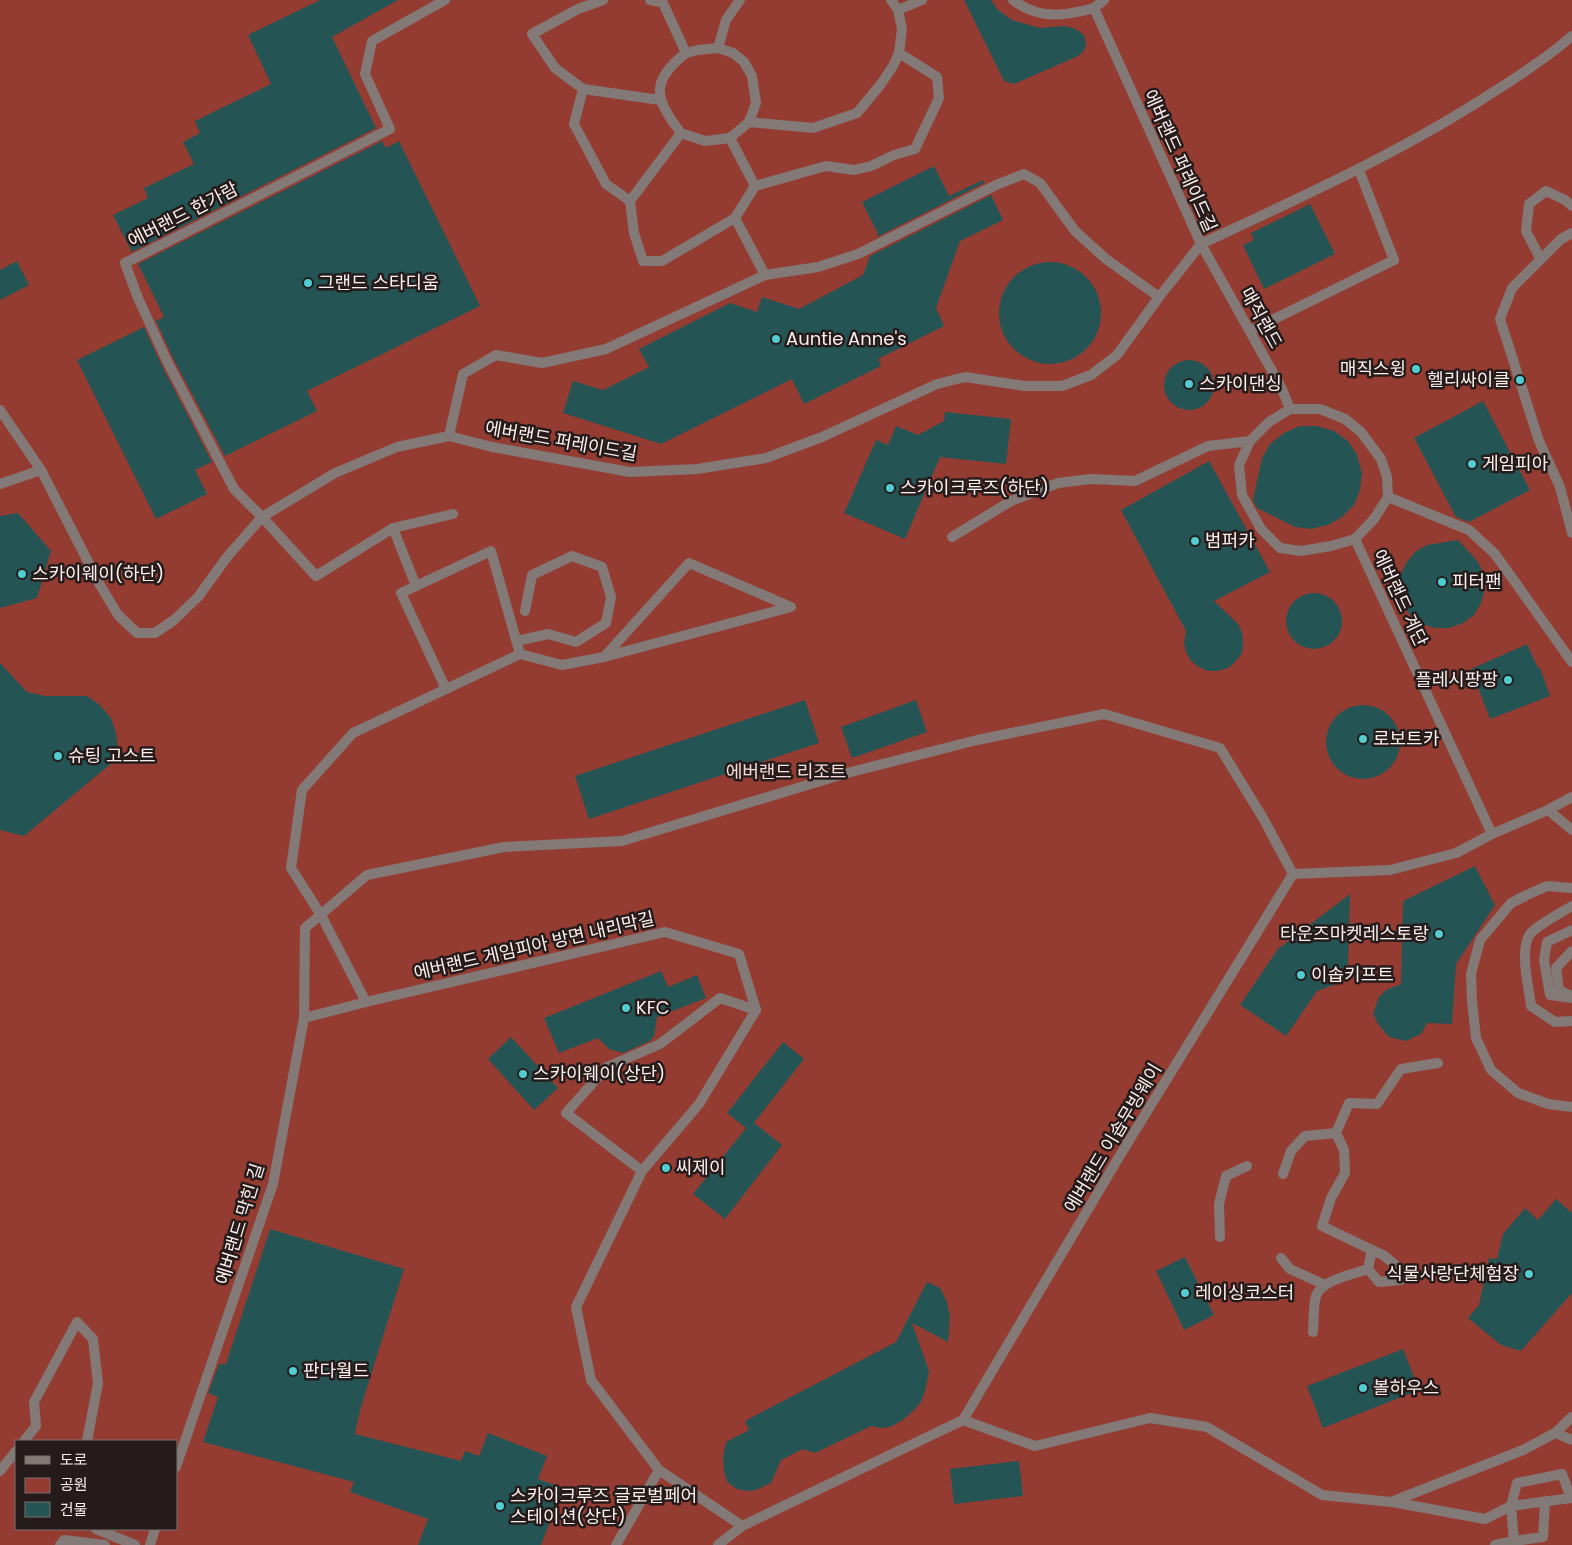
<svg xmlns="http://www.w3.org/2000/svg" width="1572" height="1545" font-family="Poppins,'Noto Sans KR',sans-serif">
<rect width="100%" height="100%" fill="#43312e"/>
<path fill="#953c32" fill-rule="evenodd" d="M 0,0 L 1572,0 L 1572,1545 L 0,1545 ZM 16,1441 L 176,1441 L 176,1529 L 16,1529 Z"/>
<g fill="#255455">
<path d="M 320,0 L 398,0 L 332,37 L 376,128 L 132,252 L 113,215 L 148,198 L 144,188 L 194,164 L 183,142 L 200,133 L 195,121 L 271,84 L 248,35 Z"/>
<path d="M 964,0 L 991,0 L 998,10 L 1012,20 L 1040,28 L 1065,26 L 1076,29 L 1084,35 L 1086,45 L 1083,52 L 1078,56 L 1014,84 L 1004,81 Z"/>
<path d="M 382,141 L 386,148 L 399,141 L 480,306 L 307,391 L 317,411 L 225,456 L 173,358 L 156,321 L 164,317 L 138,264 Z"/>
<path d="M 934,166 L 949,196 L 983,180 L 984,183 L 877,237 L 878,234 L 862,202 Z"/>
<path d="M 991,195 L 1003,220 L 960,241 L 936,308 L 944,326 L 878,359 L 881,366 L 804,404 L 792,379 L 661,444 L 563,413 L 573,381 L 603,390 L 649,367 L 639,349 L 730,303 L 757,312 L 762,297 L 799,309 L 863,275 L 870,256 Z"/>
<path d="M 1310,204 L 1335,254 L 1264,289 L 1243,245 L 1254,240 L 1251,233 Z"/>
<path d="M 17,261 L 29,285 L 0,300 L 0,270 Z"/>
<circle cx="1050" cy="313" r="51"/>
<path d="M 144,327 L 161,364 L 212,462 L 195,470 L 207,494 L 156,519 L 77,360 Z"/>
<circle cx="1189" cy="385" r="25"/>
<path d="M 1483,401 L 1530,490 L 1469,522 L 1456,517 L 1414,438 Z"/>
<path d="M 945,412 L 1011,419 L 1006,464 L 940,457 L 905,539 L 844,513 L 876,440 L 888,445 L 896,426 L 918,435 L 944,421 Z"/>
<path d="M 1300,426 L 1317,426 L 1334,431 L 1348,441 L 1357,455 L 1362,473 L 1360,490 L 1354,505 L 1342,517 L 1328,525 L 1311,529 L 1295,527 L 1257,508 L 1253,500 L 1262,458 L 1270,444 L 1284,433 Z"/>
<path d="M 1209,461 L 1270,572 L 1214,601 L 1238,624 L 1242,632 L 1243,643 L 1242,653 L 1236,661 L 1228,668 L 1218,671 L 1208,671 L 1199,667 L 1191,661 L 1186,652 L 1184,643 L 1186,631 L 1121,510 Z"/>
<path d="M 18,513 L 51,551 L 37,598 L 0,608 L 0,516 Z"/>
<path d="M 1458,540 L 1478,562 L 1484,575 L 1485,589 L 1481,603 L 1474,615 L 1463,623 L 1449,628 L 1435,628 L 1422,624 L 1410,615 L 1402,603 L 1399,590 L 1400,576 L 1406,563 L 1415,552 L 1427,545 Z"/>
<circle cx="1314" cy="621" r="28"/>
<path d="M 1527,644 L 1538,668 L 1540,668 L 1550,696 L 1490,719 L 1471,669 Z"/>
<path d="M 0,663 L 27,692 L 45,696 L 87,696 L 100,705 L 111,718 L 116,733 L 118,749 L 113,762 L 24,836 L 0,830 Z"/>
<path d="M 805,700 L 819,743 L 589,819 L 575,776 Z"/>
<path d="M 916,700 L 927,732 L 852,758 L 841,727 Z"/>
<circle cx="1363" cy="742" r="37"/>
<path d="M 1475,866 L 1495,905 L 1456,964 L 1452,1024 L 1427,1023 L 1421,1034 L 1406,1041 L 1389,1037 L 1378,1024 L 1373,1014 L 1379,997 L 1386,990 L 1401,984 L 1403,901 Z"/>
<path d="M 1350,894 L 1348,964 L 1334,985 L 1317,991 L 1286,1036 L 1240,1005 L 1278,949 Z"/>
<path d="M 661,971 L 668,987 L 697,975 L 706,998 L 657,1017 L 654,1036 L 650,1041 L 623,1053 L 609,1049 L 598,1038 L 559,1053 L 544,1018 Z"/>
<path d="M 511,1037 L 558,1088 L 534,1110 L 488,1059 Z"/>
<path d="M 783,1042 L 804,1059 L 754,1123 L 782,1145 L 725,1219 L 693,1194 L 746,1128 L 727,1113 Z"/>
<path d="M 1556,1199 L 1572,1213 L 1572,1293 L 1521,1351 L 1501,1345 L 1468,1318 L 1479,1305 L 1489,1258 L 1497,1259 L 1503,1234 L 1525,1208 L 1538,1220 Z"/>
<path d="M 270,1229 L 404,1269 L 360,1410 L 355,1434 L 461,1461 L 465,1451 L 479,1456 L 488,1433 L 547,1456 L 538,1479 L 563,1488 L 541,1545 L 418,1545 L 428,1519 L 350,1492 L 354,1482 L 203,1442 L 218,1397 L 208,1393 L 219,1364 L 226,1364 Z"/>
<path d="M 1185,1257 L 1214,1315 L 1184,1330 L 1156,1271 Z"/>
<path d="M 927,1282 L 940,1288 L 947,1302 L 950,1316 L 948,1342 L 912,1323 L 929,1371 L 925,1391 L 921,1402 L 913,1411 L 903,1420 L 890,1427 L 880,1428 L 871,1426 L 815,1453 L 803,1449 L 781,1460 L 771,1483 L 756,1490 L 747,1491 L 737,1489 L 727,1482 L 724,1471 L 723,1457 L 726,1442 L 749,1430 L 745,1421 L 896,1342 Z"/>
<path d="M 1403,1349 L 1419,1390 L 1323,1428 L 1307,1386 Z"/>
<path d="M 1019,1461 L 1023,1496 L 954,1504 L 950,1469 Z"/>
</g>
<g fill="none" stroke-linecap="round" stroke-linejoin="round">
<g stroke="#837977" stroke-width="10">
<path d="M 603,0 L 578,9 L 532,34 L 555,68 L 583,89 L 574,124 L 606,184 L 630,201"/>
<path d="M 650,0 L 663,3 L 686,53 C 649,82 655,99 681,133"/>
<path d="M 1013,0 C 1039,20 1065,16 1094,8"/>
<path d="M 898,10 L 922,0"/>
<path d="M 718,48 L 726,20 L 740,0"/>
<path d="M 583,89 L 660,100"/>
<path d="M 749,122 L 813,128 L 857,113 L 881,84 L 893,66 L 899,53 L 902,29 L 898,10 L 891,0"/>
<path d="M 681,133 L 630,201 L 634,233 L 643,261 L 662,261 L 735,218 L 755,186"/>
<path d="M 681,133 L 705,141 L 730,138 L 749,122 L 756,103 L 752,76 L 744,62 L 733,53 L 718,48 L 698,50 L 686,53"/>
<path d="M 730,138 L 755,186 L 826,166 L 854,170 L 871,166 L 894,155 L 915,149 L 939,98 L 937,77 L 899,53"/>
<path d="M 735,218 L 765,275"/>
<path d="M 1572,233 L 1561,239 L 1512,288 L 1500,319 L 1539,441 L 1560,487 L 1572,533"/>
<path d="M 1540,258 L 1526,231 L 1529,204 L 1546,191 L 1565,200 L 1572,206"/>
<path d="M 1250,331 L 1394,260 L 1359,170"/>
<path d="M 1290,409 L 1282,389 L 1201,244 C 1301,197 1402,152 1495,91 C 1522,74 1548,57 1572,36"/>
<path d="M 1290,409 L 1320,409 L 1345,419 L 1361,432 L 1381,459 L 1387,477 L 1388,497 L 1374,519 L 1355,539 L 1331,546 L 1301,551 L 1280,548 L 1261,529 L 1242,495 L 1239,465 L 1250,441 L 1269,422 Z"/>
<path d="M 0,410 L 41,470 L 100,585 L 118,615 L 137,633 L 155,633 L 174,620 L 198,597 L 227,557 L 262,517 L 335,473 L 397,447 L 449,436 L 492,447 L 630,472 L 697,469 L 766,458 L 822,437 L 937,384 L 965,377 L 1025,386 L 1062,386 L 1091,375 L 1117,355 L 1159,297 L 1201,244 L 1094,8 L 1104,0"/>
<path d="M 449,436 L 463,374 L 496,355 L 542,363 L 606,349 L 765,275 L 818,267 L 858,254 L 996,185 L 1024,174 L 1040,183 L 1075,231 L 1106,259 L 1159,297"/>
<path d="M 0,484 L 41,470"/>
<path d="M 1388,497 L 1469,530 L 1495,554 L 1572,662"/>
<path d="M 393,528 L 316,576 L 262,517 L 234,489 L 167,361 L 138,298 L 125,263 L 390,129 L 365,74 L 372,41 L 445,0"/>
<path d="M 952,537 L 1011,501 L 1058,483 L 1091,479 L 1135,481 L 1208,446 L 1250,441"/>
<path d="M 1355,539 L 1492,834"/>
<path d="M 416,586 L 393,528 L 453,514"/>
<path d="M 517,641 L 548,634 L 576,642 L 606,623 L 611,597 L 602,567 L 572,556 L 532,575 L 525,611"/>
<path d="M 446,689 L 401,593 L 491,551 L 520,654"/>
<path d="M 1548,810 L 1572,830"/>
<path d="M 1293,874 L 1390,870 L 1456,853 L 1492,834 L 1548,810 L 1572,797"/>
<path d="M 1524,897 L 1511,903 L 1480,940 L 1471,974 L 1472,1001 L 1476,1038 L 1491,1070 L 1518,1093 L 1548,1104 L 1572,1107"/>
<path d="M 1518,899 L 1547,886 L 1572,888"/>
<path d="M 1572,906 C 1562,912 1537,925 1530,934 C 1519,950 1529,988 1531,1006 L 1555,1022 L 1572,1021"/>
<path d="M 1572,930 L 1547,942 L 1544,960 L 1550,995 L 1572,998"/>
<path d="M 1569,995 L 1559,990 L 1556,968 L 1572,951"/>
<path d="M 366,1002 L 321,915 L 291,868 L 302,790 L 353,733 L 520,654 L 562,665 L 604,657 L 791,607 L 689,563 L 604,657"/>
<path d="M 304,1018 L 305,928 L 367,875 L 504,847 L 622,841 L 847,773 L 977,740 L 1104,714 L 1220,748 L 1263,818 L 1293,874"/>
<path d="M 1283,1174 L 1291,1151 L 1305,1136 L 1336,1133"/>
<path d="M 1220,1237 L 1219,1204 L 1226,1176 L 1247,1166"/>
<path d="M 1372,1250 L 1322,1226 L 1331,1198 L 1345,1173 L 1344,1150 L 1336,1133 L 1349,1103 L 1377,1104 L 1401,1069 L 1438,1063"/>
<path d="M 1281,1258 L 1290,1269 L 1325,1285"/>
<path d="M 1398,1267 L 1383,1255 L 1372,1250 L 1368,1269 L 1379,1282 L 1401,1280"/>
<path d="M 1313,1332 C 1314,1321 1313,1306 1316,1296 C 1321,1280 1354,1274 1368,1269"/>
<path d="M 963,1420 L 1122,1152 L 1293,874"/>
<path d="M 1555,1433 L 1572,1440"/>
<path d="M 24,1441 L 36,1426 L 34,1402 L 77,1322 L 93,1339 L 98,1383 L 87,1441"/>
<path d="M 176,1467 L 273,1184 L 304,1018 L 366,1002 L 665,932 L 739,954 L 756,1010"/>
<path d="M 659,1470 L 742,1526"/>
<path d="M 0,1471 L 16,1451"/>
<path d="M 1392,1502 L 1485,1519 L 1511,1506 L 1517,1483 L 1562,1474 L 1571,1498 L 1511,1506 L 1514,1541 L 1543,1537 L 1545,1502"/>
<path d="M 96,1529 L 135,1545"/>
<path d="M 60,1545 L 64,1540 L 105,1545"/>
<path d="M 150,1545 L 155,1529"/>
<path d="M 616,1545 L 659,1470 L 591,1380 L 576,1307 L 642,1171 L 699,1104 L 756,1010 L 720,998 L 660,1044 L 607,1067 L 566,1113 L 642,1171"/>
<path d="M 718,1545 L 742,1526 L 963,1420 L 1035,1446 L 1150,1418 L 1207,1427 L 1322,1495 L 1391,1502 L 1523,1450 L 1555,1433 L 1572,1417"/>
<path d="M 1495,1545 L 1514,1541"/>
</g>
</g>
<g fill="#51ccd1" stroke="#241b1a" stroke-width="2">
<circle cx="308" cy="283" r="5"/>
<circle cx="776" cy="339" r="5"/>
<circle cx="1416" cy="369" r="5"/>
<circle cx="1520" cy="380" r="5"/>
<circle cx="1189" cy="384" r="5"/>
<circle cx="1472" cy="464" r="5"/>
<circle cx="890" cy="488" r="5"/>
<circle cx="1195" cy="541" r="5"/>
<circle cx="22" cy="574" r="5"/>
<circle cx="1442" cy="582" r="5"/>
<circle cx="1508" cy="680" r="5"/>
<circle cx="1363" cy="739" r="5"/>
<circle cx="58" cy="756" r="5"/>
<circle cx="1439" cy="934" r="5"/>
<circle cx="1301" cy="975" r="5"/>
<circle cx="626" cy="1008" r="5"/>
<circle cx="523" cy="1074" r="5"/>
<circle cx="666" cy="1168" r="5"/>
<circle cx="1529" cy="1274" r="5"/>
<circle cx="1185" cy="1293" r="5"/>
<circle cx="293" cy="1371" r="5"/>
<circle cx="1363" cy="1388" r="5"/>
<circle cx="500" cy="1506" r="5"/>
</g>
<g text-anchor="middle" stroke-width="5" stroke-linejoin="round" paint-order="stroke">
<g font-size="18" fill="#fcefed" stroke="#241b1a">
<text transform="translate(1180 161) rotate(66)" y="6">에버랜드 퍼레이드길</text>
<text transform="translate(183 215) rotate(-27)" y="6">에버랜드 한가람</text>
<text transform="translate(1261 318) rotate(61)" y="6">매직랜드</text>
<text transform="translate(561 441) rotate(10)" y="6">에버랜드 퍼레이드길</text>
<text transform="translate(1400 598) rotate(65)" y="6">에버랜드 계단</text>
<text transform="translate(534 946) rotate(-13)" y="6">에버랜드 게임피아 방면 내리막길</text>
<text transform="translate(1113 1138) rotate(-59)" y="6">에버랜드 이솝무빙웨이</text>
<text transform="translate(240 1224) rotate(-73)" y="6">에버랜드 막힌 길</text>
</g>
<g font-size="18" fill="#fcefed" stroke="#241b1a" text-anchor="start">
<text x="318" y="289">그랜드 스타디움</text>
<text x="786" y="345">Auntie Anne's</text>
<text x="1406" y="375" text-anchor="end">매직스윙</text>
<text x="1510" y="386" text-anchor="end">헬리싸이클</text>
<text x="1199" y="390">스카이댄싱</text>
<text x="1482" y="470">게임피아</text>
<text x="900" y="494">스카이크루즈(하단)</text>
<text x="1205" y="547">범퍼카</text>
<text x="32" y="580">스카이웨이(하단)</text>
<text x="1452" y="588">피터팬</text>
<text x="1498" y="686" text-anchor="end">플레시팡팡</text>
<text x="1373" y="745">로보트카</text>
<text x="68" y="762">슈팅 고스트</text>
<text x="1429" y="940" text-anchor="end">타운즈마켓레스토랑</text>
<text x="1311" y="981">이솝키프트</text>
<text x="636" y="1014">KFC</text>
<text x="533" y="1080">스카이웨이(상단)</text>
<text x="676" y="1174">씨제이</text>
<text x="1519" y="1280" text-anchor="end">식물사랑단체험장</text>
<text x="1195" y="1299">레이싱코스터</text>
<text x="303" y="1377">판다월드</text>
<text x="1373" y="1394">볼하우스</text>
<text x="510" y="1502">스카이크루즈 글로벌페어<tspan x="510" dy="21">스테이션(상단)</tspan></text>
</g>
<g font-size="18" fill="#f7dbd7" stroke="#241b1a">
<text x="786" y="778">에버랜드 리조트</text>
</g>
</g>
<rect x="15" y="1440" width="162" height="90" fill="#241b1a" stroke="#7a706e"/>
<rect x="25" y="1456" width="25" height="8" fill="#837977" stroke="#7a706e"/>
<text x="60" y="1465" font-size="15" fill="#fcefed">도로</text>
<rect x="25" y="1478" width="25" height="15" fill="#953c32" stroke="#7a706e"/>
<text x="60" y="1490" font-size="15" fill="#fcefed">공원</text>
<rect x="25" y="1502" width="25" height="15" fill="#255455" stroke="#7a706e"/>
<text x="60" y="1515" font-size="15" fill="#fcefed">건물</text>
</svg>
